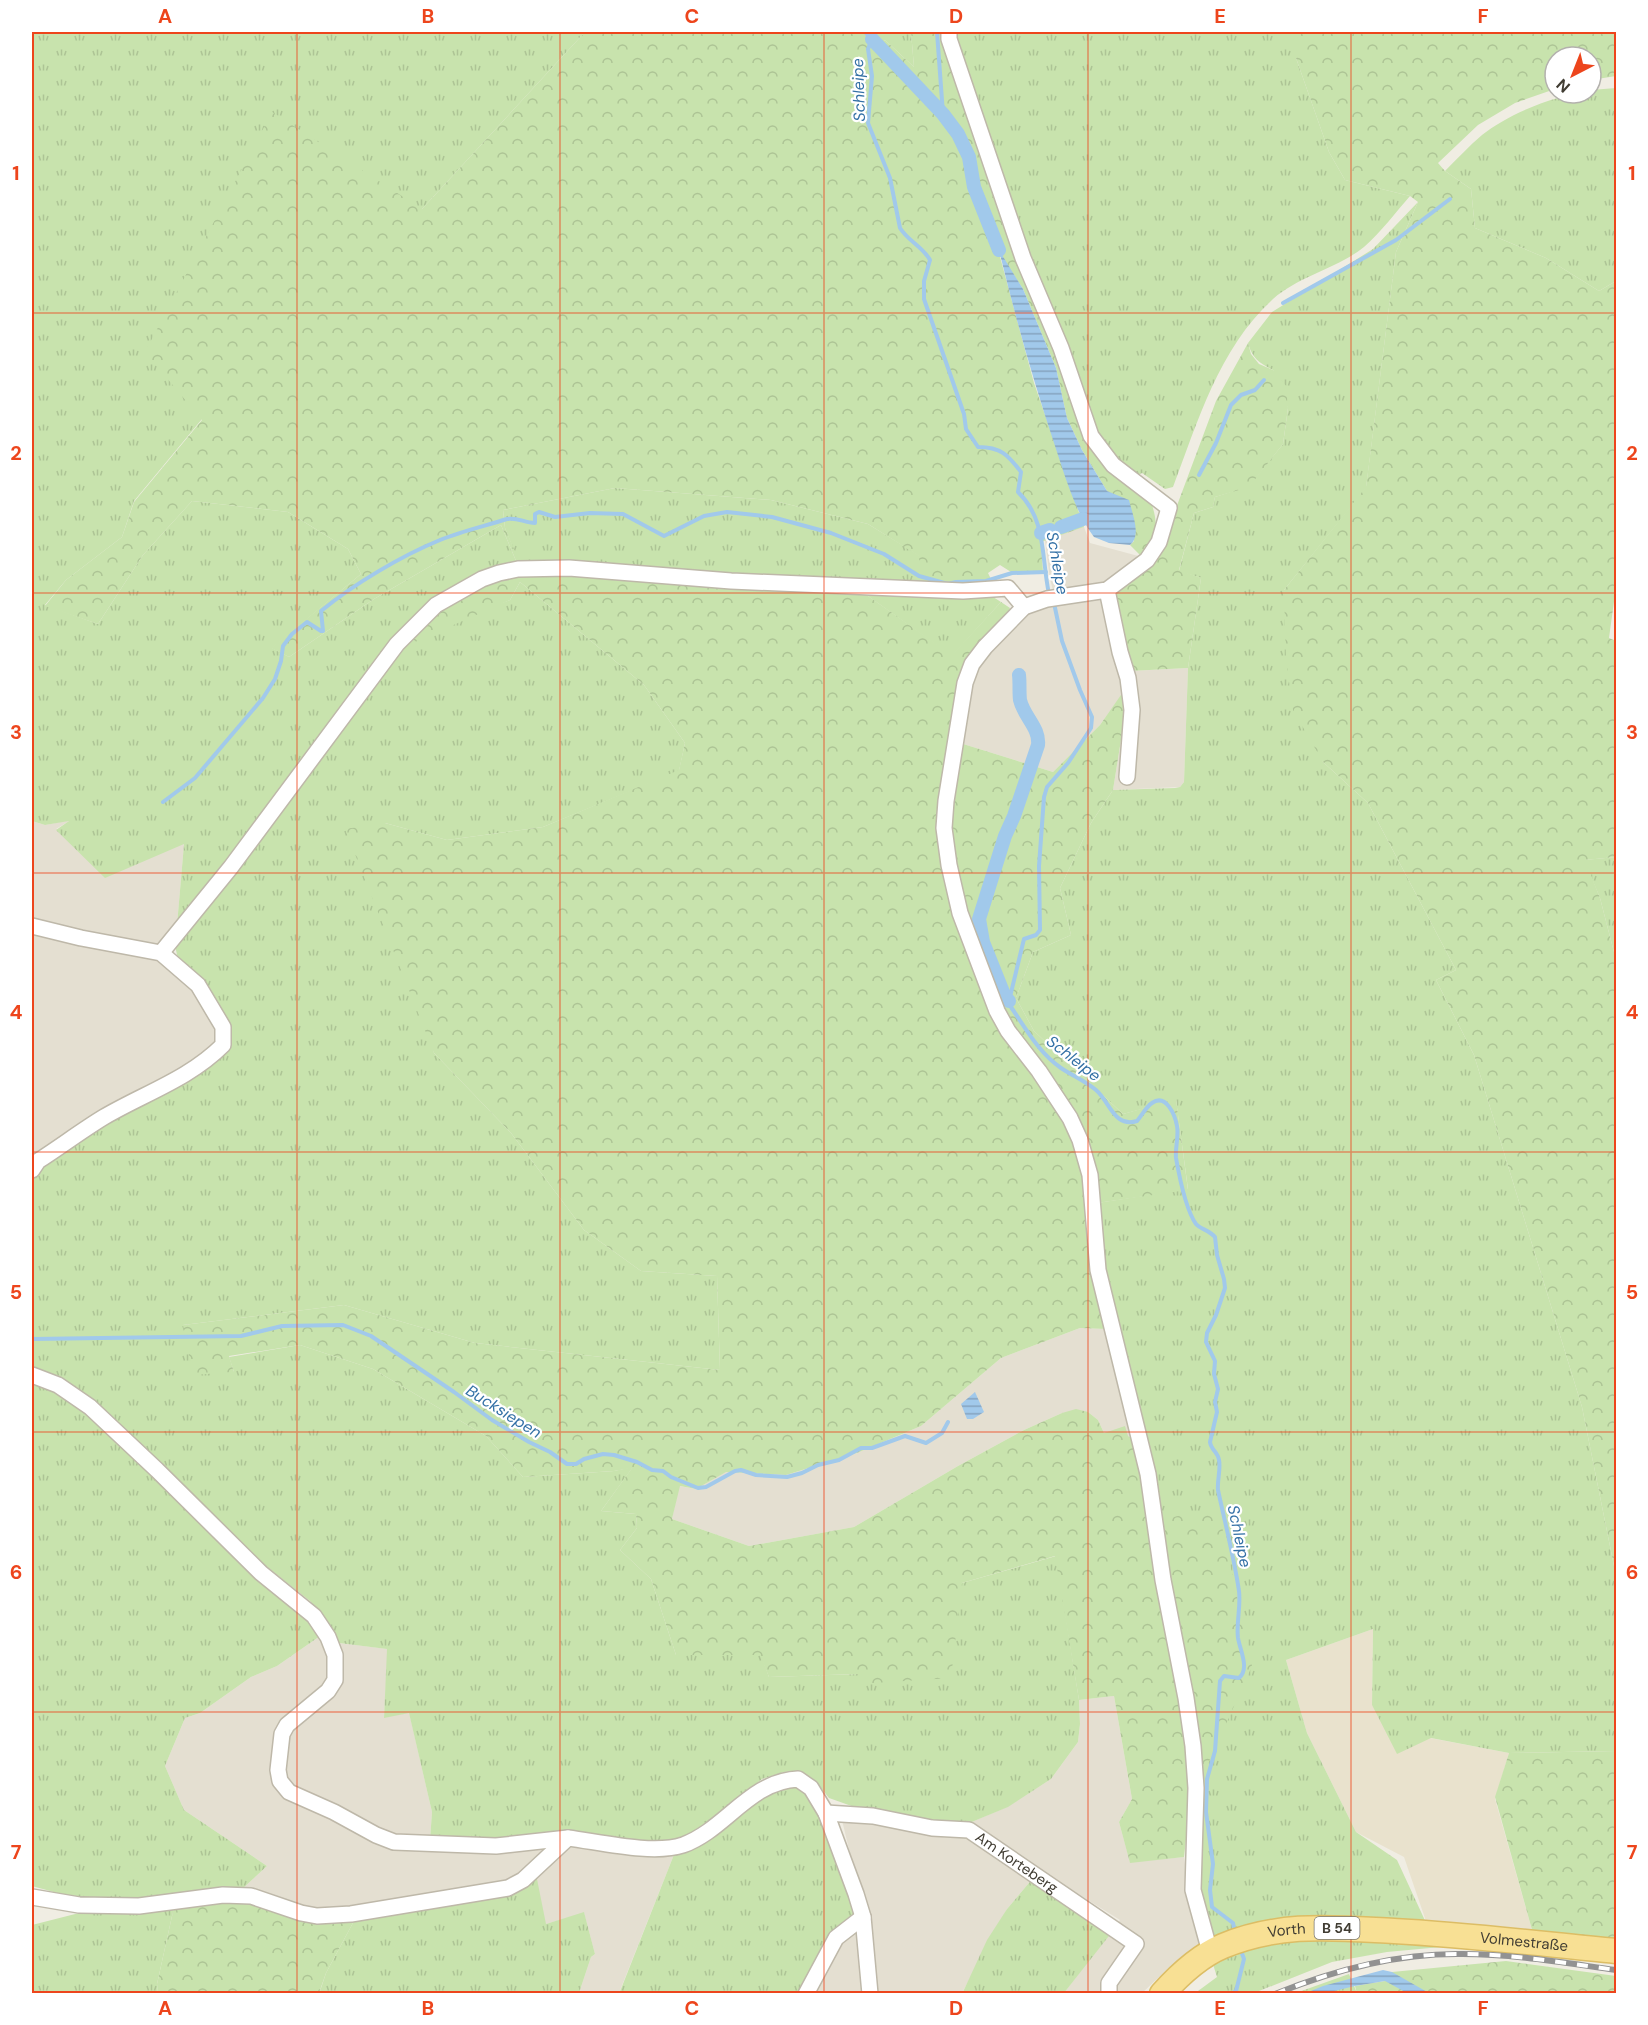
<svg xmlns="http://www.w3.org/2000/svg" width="1648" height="2025" font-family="'DM Sans',sans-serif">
<defs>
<pattern id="grass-tufts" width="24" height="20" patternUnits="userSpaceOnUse" patternTransform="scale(1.5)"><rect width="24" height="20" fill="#c8e3ad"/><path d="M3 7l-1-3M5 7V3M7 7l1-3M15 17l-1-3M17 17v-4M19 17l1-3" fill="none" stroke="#adc495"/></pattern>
<pattern id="forest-crowns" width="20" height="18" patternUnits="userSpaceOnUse" patternTransform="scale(1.5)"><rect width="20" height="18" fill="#c8e3ad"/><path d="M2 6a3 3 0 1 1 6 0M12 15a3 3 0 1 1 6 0" fill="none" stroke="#adc495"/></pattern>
<pattern id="water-rules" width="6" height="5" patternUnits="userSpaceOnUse" patternTransform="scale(1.5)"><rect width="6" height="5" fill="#a1c9eb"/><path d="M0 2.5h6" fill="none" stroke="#85a4bf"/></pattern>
</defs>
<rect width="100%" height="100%" fill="#f0ede3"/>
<g fill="#e4dfd1">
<path d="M 1084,527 L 1090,543 L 1142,557 L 1115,592 L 1122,649 L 1131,671 L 1188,668 L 1184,782 L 1180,787 L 1113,790 L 1124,721 L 1123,693 L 1100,725 L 1053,772 L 960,743 L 969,710 L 968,687 L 987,648 L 1035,608 L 1056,601 L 1050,579 L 1045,540 Z"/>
<path d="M 71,820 L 56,829 L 184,844 L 177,925 L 160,944 L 189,981 L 217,1027 L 217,1043 L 207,1055 L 32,1165 L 32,821 L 45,825 Z"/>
<path d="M 1080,1328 L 1106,1329 L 1135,1440 L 1128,1436 L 1104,1433 L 1098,1420 L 1088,1412 L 1062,1413 L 1024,1430 L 958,1466 L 854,1527 L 749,1546 L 672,1519 L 679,1486 L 696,1489 L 725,1472 L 786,1475 L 857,1453 L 921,1426 L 1001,1358 Z"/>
<path d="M 323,1634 L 330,1648 L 339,1643 L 388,1649 L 384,1717 L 409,1712 L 432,1812 L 430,1840 L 558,1842 L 567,1848 L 580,1846 L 675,1852 L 619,1993 L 579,1993 L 591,1957 L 595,1954 L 584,1913 L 546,1924 L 505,1885 L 348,1910 L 320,1911 L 241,1890 L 267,1866 L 184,1810 L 165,1766 L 185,1718 L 200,1713 L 251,1677 L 277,1666 Z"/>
<path d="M 1114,1696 L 1132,1799 L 1119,1822 L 1130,1862 L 1184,1857 L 1190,1898 L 1199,1925 L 1194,1928 L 1201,1942 L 1201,1946 L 1172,1965 L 1142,1993 L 1064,1993 L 1120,1920 L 1038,1869 L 962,1826 L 1007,1807 L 1051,1779 L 1078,1742 L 1080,1724 L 1079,1700 Z"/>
<path d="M 841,1816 L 968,1833 L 1034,1877 L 1007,1909 L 962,1993 L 874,1993 L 860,1895 Z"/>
<path d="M 861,1921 L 867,1993 L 810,1994 L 838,1941 Z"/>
</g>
<path fill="#e9e2cd" d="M 1373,1629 L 1372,1705 L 1430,1738 L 1509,1753 L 1495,1799 L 1534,1937 L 1428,1927 L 1404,1857 L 1356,1832 L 1307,1733 L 1286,1660 Z"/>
<g fill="url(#grass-tufts)">
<path d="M 32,32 L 585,32 L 422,209 L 202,419 L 134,501 L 122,537 L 66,580 L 45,605 L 98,624 L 143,555 L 192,501 L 288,512 L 348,549 L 361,574 L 272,648 L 289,657 L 374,599 L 501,525 L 519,568 L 433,601 L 177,925 L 184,844 L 105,878 L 56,830 L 69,821 L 45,825 L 32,821 Z"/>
<path d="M 869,32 L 911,32 L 914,67 L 885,40 L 875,52 Z"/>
<path d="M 952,32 L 1296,32 L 1296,58 L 1329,152 L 1345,180 L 1410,196 C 1396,212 1381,232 1364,247 C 1338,268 1299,276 1273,299 C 1219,348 1198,421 1173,487 L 1165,489 L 1142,473 L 1135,477 L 1094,434 L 1027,256 Z"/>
<path d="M 1616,88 L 1616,281 L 1599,291 L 1546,258 L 1475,228 L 1471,189 L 1445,171 C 1457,159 1469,146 1482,135 C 1508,114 1558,93 1591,93 L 1591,90 Z"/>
<path d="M 1418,202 L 1396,252 L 1366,488 L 1284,590 L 1323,762 L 1368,803 L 1456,970 L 1436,980 L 1474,1055 L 1582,1407 L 1616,1576 L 1616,1751 L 1509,1753 L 1431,1738 L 1397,1754 L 1372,1705 L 1373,1629 L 1286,1660 L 1307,1733 L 1356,1832 L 1397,1860 L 1428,1927 L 1271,1921 L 1212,1937 L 1197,1890 L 1158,1520 L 1102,1268 L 1097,1203 L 1188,1189 L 1176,1100 L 1123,1114 L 1034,1031 L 1016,998 L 1033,952 L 1071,935 L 1060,888 L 1091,823 L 1113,790 L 1175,788 L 1180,787 L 1184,782 L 1188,668 L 1201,578 L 1179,571 L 1194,513 L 1213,507 L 1215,497 L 1249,486 L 1283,444 L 1288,408 L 1273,370 C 1259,363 1252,358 1248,343 L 1272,312 L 1373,249 Z"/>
<path d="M 615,488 L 771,500 L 868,524 L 920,556 L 920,582 L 731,575 L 518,561 L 505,528 L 503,510 Z"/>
<path d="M 520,582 L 644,685 L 685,743 L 679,771 L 543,827 L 447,840 L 385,823 L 434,1053 L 511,1133 L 584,1230 L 641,1271 L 717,1276 L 720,1370 L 475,1343 L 344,1305 L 183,1325 L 234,1372 L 229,1357 L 300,1345 L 373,1369 L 486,1436 L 523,1477 L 614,1471 L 633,1467 L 601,1511 L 636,1514 L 637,1528 L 620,1550 L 651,1579 L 676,1655 L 761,1655 L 769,1677 L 859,1674 L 858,1683 L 962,1583 L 1056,1556 L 1079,1700 L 1080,1724 L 1078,1742 L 1051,1779 L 1008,1807 L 962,1826 L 874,1814 L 829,1798 L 817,1783 L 804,1773 L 799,1771 L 784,1772 L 762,1779 L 695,1833 L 675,1841 L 654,1842 L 566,1831 L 510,1839 L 430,1840 L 432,1812 L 409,1713 L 384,1718 L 387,1649 L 339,1643 L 329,1624 L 310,1601 L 261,1562 L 160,1466 L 32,1370 L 32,1178 L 40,1164 L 106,1121 L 175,1086 L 213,1064 L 228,1052 L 231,1034 L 203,983 L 177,955 L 175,945 L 403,639 L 510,600 Z"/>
<path d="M 861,591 L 990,595 L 1001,602 L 952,656 Z"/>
<path d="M 1616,857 L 1616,960 L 1600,898 L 1584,860 Z"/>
<path d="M 32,1381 L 57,1393 L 88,1414 L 323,1634 L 277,1666 L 251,1677 L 200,1713 L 185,1718 L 165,1766 L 184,1810 L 267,1866 L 241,1890 L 116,1901 L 61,1894 L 32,1886 Z"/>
<path d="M 800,1786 L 813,1797 L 860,1915 L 802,1993 L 619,1994 L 675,1852 L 773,1789 Z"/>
<path d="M 536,1874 L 546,1924 L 584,1912 L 595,1954 L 591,1957 L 579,1993 L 319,1994 L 326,1973 L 354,1921 Z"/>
<path d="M 1034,1877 L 1116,1927 L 1064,1993 L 962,1994 L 987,1940 L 1007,1909 Z"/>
<path d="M 174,1907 L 157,1984 L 158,1993 L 32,1993 L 32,1925 L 83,1912 Z"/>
<path d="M 1335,1940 L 1441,1947 L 1387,1952 L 1332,1962 L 1254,1993 L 1198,1994 L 1198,1991 L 1217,1977 L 1212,1961 C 1251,1942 1293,1942 1335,1940 Z"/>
<path d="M 1349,1974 L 1357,1993 L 1293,1994 Z"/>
</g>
<g fill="url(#forest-crowns)" fill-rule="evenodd">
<path d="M 585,32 L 869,32 L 875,52 L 885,40 L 914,67 L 911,32 L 947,32 L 1088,437 L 1152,505 C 1160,529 1154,537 1142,557 L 1130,545 L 1134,541 L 1118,497 L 1107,491 L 1082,450 L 1067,418 L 1056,368 L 1023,289 L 999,253 L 1034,383 L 1084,527 L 1041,542 L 1043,572 L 1011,572 L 1000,565 L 988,573 L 991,579 L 986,586 L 861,591 L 952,655 L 1001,602 L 1010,608 L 1008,615 L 969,658 L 939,828 L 1005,1037 L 1070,1131 L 1081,1166 L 1106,1329 L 1080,1328 L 1001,1358 L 921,1426 L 857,1453 L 786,1475 L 726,1472 L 696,1489 L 680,1486 L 672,1519 L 749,1546 L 854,1527 L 958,1466 L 1024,1430 L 1062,1413 L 1076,1409 L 1088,1412 L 1098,1420 L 1104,1433 L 1125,1426 L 1128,1436 L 1135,1440 L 1180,1696 L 1192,1787 L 1184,1857 L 1130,1863 L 1119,1822 L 1132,1799 L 1114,1696 L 1079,1700 L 1055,1556 L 962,1583 L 951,1678 L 858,1684 L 858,1674 L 769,1677 L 760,1655 L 676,1655 L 651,1579 L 620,1550 L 637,1528 L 636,1514 L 601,1511 L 632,1468 L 614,1471 L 523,1477 L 486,1436 L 373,1369 L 300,1345 L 229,1356 L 234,1372 L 193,1375 L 183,1325 L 344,1305 L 475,1343 L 720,1370 L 717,1276 L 641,1271 L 584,1230 L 511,1133 L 434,1053 L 345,829 L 385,823 L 447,840 L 543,827 L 679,770 L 685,743 L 644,685 L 520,582 L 510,600 L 415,642 L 403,639 L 435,606 L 519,568 L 501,525 L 374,599 L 289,657 L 271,648 L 361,574 L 348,549 L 288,512 L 192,501 L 143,555 L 98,624 L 45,606 L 66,580 L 122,537 L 134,502 L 202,420 L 145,352 L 272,112 L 422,209 ZM 615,488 L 771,500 L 868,524 L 919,556 L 920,582 L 731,575 L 519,561 L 505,528 L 503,510 Z"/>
<path d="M 1296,32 L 1616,32 L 1616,76 L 1591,80 L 1591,57 L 1555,57 L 1555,89 L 1515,103 L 1478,125 L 1438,163 L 1445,171 L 1471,189 L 1475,228 L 1546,258 L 1599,291 L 1616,281 L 1616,587 L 1609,638 L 1616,641 L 1616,857 L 1585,860 L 1600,898 L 1616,960 L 1616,1576 L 1582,1407 L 1474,1055 L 1436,980 L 1456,970 L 1368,803 L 1323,762 L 1293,710 L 1286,660 L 1284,590 L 1366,487 L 1396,252 L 1418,202 L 1410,196 L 1345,180 L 1329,152 L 1296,58 Z"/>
<path d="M 1248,343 L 1251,354 L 1259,364 L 1273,370 L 1286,386 L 1288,408 L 1283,444 L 1249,487 L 1215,497 L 1213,507 L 1194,513 L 1179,570 L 1201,578 L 1188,668 L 1130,671 L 1122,649 L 1115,592 L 1163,543 L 1216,401 Z"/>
<path d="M 1123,692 L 1124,721 L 1113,790 L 1091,823 L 1060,888 L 1071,935 L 1033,952 L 1016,998 L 1034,1031 L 1123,1114 L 1176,1099 L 1188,1190 L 1097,1203 L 1093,1162 L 1010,1023 L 963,909 L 948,826 L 960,743 L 1053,772 L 1100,725 Z"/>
<path d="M 1218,1508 L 1252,1666 L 1199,1784 L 1158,1520 Z"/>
<path d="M 1616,1751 L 1616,1940 L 1534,1937 L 1495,1797 L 1509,1753 Z"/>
<path d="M 208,1901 L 245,1901 L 354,1921 L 326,1973 L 319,1993 L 158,1994 L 157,1984 L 174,1907 Z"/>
<path d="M 1506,1961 L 1616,1976 L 1616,1994 L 1357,1994 L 1355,1986 L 1385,1981 L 1392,1972 Z"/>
</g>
<g fill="url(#water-rules)">
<path d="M 999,250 L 1023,289 L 1056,368 L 1067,418 L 1082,450 L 1107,491 L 1129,500 C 1132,513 1142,536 1130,545 L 1109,543 L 1094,537 C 1076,514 1065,476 1056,449 C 1034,383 1015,317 999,250 Z"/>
<path d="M 975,1392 L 984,1412 L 973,1419 L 967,1419 L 961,1404 Z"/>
<path d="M 1383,1970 L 1392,1972 L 1429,1993 L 1407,1993 L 1385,1981 L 1355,1986 L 1326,1993 L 1306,1993 L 1323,1986 Z"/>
</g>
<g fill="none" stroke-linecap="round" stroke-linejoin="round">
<g stroke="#a1c9eb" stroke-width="4">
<path d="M 865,32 L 872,39 L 868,49 L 872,76 L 868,123 L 890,178 L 900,228 C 908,241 923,247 930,260 L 924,281 L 924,299 L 964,414 L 966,429 L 978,447 C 1001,447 1008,455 1021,472 L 1018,492 C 1047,520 1041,557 1049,594"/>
<path d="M 937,32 L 943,114"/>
<path d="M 1283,303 L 1396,240 L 1450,199"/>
<path d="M 1199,475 L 1216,443 L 1231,405 L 1241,395 L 1255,390 L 1264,380"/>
<path d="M 1054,603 L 1062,641 L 1080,690 L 1092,717 L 1091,728 L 1068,763 L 1047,787 L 1044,797 L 1039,866 L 1040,930 L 1036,935 L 1024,939 L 1009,1001 L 1011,1007 C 1026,1029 1039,1053 1061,1068 C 1073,1076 1085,1081 1096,1090 C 1110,1102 1114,1128 1137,1121 C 1142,1115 1146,1107 1152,1103 C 1166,1093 1175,1115 1177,1126 C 1179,1136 1175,1148 1176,1158 C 1179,1175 1186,1210 1196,1224 C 1200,1229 1209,1230 1215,1237 L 1217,1255 L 1224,1279 L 1225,1288 L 1216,1315 L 1207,1333 L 1206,1342 L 1215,1361 L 1214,1374 L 1218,1389 L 1215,1402 L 1217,1412 L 1210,1442 C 1211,1450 1218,1452 1219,1460 C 1221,1469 1217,1480 1218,1490 C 1225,1523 1234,1557 1239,1591 C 1241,1607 1236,1623 1238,1638 C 1240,1650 1250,1669 1239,1678 L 1224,1676 L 1220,1681 L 1215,1751 L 1207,1779 L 1206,1812 L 1213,1864 L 1210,1890 L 1212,1907 L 1233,1923 L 1235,1932"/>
<path d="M 163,802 L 195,778 L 263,698 L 275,679 L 281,661 L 283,646 L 292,634 L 307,622 L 321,631 L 323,631 L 321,611 C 354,584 401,556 440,540 C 462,531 485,526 507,519 C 518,517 524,523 535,523 L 535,514 L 539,512 L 555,517 L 590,513 L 623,514 L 664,536 L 704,516 L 727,512 L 772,517 L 831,533 L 884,554 L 919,576 L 948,584 L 956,582 L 986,581 L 1012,573 L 1046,572"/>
<path d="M 32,1339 L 241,1336 L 282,1326 L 343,1325 L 371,1336 L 454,1392 L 492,1420 L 529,1442 L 550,1452 L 567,1464 L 576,1464 L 584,1459 L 603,1454 L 614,1455 L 637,1462 L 652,1470 L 663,1471 L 671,1477 L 698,1488 L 706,1487 L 735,1471 L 741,1470 L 756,1475 L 787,1477 L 802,1473 L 818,1465 L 839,1460 L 861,1448 L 872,1448 L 905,1436 L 926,1443 L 942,1433 L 948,1422"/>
<path d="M 1231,1994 L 1236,1991 L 1244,1959 L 1240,1948"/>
</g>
<g stroke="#a1c9eb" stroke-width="14">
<path d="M 872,39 L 943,114 L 958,134 L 969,157 L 974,187 L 999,250"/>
<path d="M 1061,527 L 1083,519"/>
<path d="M 1041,533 L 1050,530"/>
<path d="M 1009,1001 L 1005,997 L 983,942 L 979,919 L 1005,836 L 1014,816 L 1038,745 C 1040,728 1024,717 1020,700 C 1019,692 1020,683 1019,675"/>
</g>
<defs>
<g id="minor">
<path d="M 949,32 L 949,39 L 1023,258 L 1061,348 L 1091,436 L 1113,465 L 1169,508 L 1159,542 L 1147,560 L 1107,590 L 1047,599 L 1024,607 L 985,647 L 972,664 L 965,683 L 946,801 L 944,828 L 949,865 L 960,913 L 997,1011 L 1008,1031 L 1039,1071 L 1070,1118 L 1080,1140 L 1090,1175 L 1098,1270 L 1148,1474 L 1163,1580 L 1186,1698 L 1193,1746 L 1196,1788 L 1193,1890 L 1210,1952"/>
<path d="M 1107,590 L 1120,652 L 1128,678 L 1132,710 L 1127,777"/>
<path d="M 32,926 L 81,938 L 161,953 L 198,985 L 223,1027 L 223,1045 C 189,1079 145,1093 104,1117 C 81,1131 60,1147 38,1161 L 32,1170"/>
<path d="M 161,953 L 231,867 L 397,644 L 436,605 L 482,579 L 499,573 L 518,569 L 569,568 L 731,581 L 963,591 L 1008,588 L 1024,607"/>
<path d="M 32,1375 L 58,1385 L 90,1407 L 157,1470 L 261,1573 L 314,1616 L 328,1637 L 335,1655 L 335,1680 L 328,1691 L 287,1725 L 282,1734 L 278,1770 L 280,1781 L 289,1792 L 334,1812 L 376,1835 L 394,1842 L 496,1846 L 568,1838"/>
<path id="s1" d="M 826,1813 L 873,1816 L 932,1828 L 969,1830 L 1136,1944 L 1109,1983 L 1109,1994"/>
<path d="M 32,1897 L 79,1905 L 139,1906 L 223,1895 L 251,1896 L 301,1913 L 317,1916 L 351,1914 L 508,1888 L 523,1880 L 568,1838 C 600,1842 653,1855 683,1845 C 725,1830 750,1781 798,1779 L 811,1788 L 826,1813 L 856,1894 L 863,1917 L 870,1994"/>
<path d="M 806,1994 L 836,1938 L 863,1917"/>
</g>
<g id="primary">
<path id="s2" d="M 1162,1994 C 1179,1975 1199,1956 1223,1946 C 1281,1922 1333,1928 1394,1931 C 1468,1935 1542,1944 1616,1951"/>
</g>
</defs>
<use href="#minor" stroke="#beb8a9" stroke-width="18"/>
<use href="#primary" stroke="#dcbd65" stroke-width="27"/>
<use href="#minor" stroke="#fff" stroke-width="15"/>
<use href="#primary" stroke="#f8e094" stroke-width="24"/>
<defs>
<path id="rail" d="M 1275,1994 C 1334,1970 1398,1953 1462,1954 C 1514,1954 1565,1963 1616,1970"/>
</defs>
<use href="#rail" stroke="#929292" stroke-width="6"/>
<use href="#rail" stroke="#fff" stroke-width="4" stroke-dasharray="11" stroke-linecap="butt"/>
</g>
<path fill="none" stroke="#ed451c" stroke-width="1.5" stroke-opacity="0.55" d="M 297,32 L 297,1994M 560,32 L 560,1994M 824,32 L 824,1994M 1088,32 L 1088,1994M 1351,32 L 1351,1994M 32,313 L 1616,313M 32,593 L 1616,593M 32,873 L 1616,873M 32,1152 L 1616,1152M 32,1432 L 1616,1432M 32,1712 L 1616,1712"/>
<g text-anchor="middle" stroke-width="4.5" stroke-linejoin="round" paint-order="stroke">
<rect fill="#fff" stroke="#7a7770" stroke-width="1.5" x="1314.5" y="1917" width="45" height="22" rx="4.5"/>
<g font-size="14" font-weight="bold" fill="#413d33">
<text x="1337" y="1933">B 54</text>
</g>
<g font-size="15" fill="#413d33" stroke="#fff">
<text dy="5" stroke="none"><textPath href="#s1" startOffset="202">Am Korteberg</textPath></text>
<text dy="5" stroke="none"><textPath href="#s2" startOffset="144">Vorth</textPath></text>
<text dy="5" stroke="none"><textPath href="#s2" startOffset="382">Volmestraße</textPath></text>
</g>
<g font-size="16" font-style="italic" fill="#3471a6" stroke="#fff">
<text transform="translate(858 90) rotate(-92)" y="6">Schleipe</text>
<text transform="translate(1058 563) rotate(80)" y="6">Schleipe</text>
<text transform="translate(1074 1058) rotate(38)" y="6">Schleipe</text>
<text transform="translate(504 1411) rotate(32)" y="6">Bucksiepen</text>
<text transform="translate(1240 1536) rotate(78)" y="6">Schleipe</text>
</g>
</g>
<rect width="1648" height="2025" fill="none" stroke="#ffffff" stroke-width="66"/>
<g transform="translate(1573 75) rotate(222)"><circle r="28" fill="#ffffff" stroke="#b3b1ad" stroke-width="1.5"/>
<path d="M0-4.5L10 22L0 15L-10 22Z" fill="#ed451c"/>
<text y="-9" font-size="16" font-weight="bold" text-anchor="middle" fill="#413d33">N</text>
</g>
<rect x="33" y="33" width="1582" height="1959" fill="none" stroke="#ed451c" stroke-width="2"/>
<g font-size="20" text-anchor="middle" font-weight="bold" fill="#ed451c">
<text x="165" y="23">A</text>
<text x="428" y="23">B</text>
<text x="692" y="23">C</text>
<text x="956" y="23">D</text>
<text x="1220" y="23">E</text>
<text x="1483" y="23">F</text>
<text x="16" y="180">1</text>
<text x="1632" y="180">1</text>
<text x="16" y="460">2</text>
<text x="1632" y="460">2</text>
<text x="16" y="739">3</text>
<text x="1632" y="739">3</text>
<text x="16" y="1019">4</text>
<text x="1632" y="1019">4</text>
<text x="16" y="1299">5</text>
<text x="1632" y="1299">5</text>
<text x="16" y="1579">6</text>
<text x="1632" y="1579">6</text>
<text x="16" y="1859">7</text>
<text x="1632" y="1859">7</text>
<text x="165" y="2015">A</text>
<text x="428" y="2015">B</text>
<text x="692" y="2015">C</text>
<text x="956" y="2015">D</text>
<text x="1220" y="2015">E</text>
<text x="1483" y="2015">F</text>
</g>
</svg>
